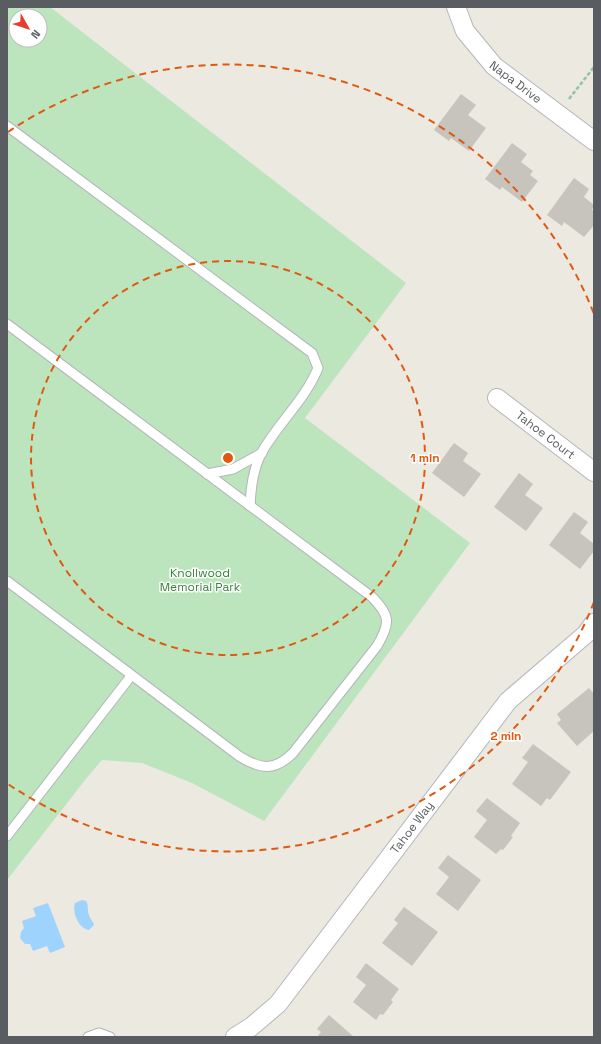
<svg xmlns="http://www.w3.org/2000/svg" width="601" height="1044" font-family="'Space Grotesk',sans-serif">
<rect width="100%" height="100%" fill="#ece9e0"/>
<path fill="#bce4bd" fill-rule="evenodd" d="M 7,7 L 50,7 L 406,283 L 305,418 L 470,543 L 264,821 L 192,783 L 142,763 L 102,760 L 89,775 L 7,880 ZM 16,16 L 40,16 L 40,40 L 16,40 Z"/>
<g fill="#9ed3fd">
<path d="M 82,900 L 86,901 C 89,906 87,910 89,915 C 90,919 93,921 94,925 L 89,930 C 78,928 72,912 75,903 Z"/>
<path d="M 48,903 L 65,947 L 50,953 L 47,946 L 33,951 L 30,944 L 25,944 L 20,938 L 21,932 L 24,928 L 22,921 L 36,916 L 33,908 Z"/>
</g>
<g fill="#c6c4bd">
<path d="M 461,94 L 476,105 L 468,115 L 486,128 L 469,151 L 451,138 L 449,141 L 434,130 Z"/>
<path d="M 512,143 L 527,154 L 521,162 L 533,171 L 530,175 L 538,181 L 522,202 L 502,187 L 500,190 L 485,179 Z"/>
<path d="M 574,178 L 589,189 L 584,197 L 594,205 L 592,210 L 594,212 L 594,225 L 584,237 L 564,222 L 562,226 L 547,215 Z"/>
<path d="M 454,443 L 468,453 L 463,461 L 481,474 L 464,497 L 432,473 Z"/>
<path d="M 519,473 L 533,484 L 525,495 L 543,508 L 526,531 L 494,507 Z"/>
<path d="M 574,512 L 588,522 L 580,533 L 594,544 L 594,551 L 580,569 L 549,545 Z"/>
<path d="M 589,688 L 594,694 L 594,731 L 577,746 L 557,723 L 561,720 L 557,714 Z"/>
<path d="M 533,744 L 571,772 L 550,800 L 547,798 L 541,806 L 512,784 L 528,762 L 522,758 Z"/>
<path d="M 487,798 L 520,823 L 511,836 L 513,837 L 503,850 L 501,849 L 496,854 L 474,837 L 487,820 L 476,811 Z"/>
<path d="M 448,855 L 481,880 L 458,911 L 436,894 L 449,877 L 438,868 Z"/>
<path d="M 404,907 L 438,932 L 412,966 L 382,943 L 398,923 L 394,920 Z"/>
<path d="M 366,963 L 399,989 L 391,1000 L 393,1002 L 383,1015 L 380,1014 L 376,1020 L 353,1002 L 366,985 L 356,977 Z"/>
<path d="M 329,1015 L 354,1037 L 317,1037 L 321,1032 L 317,1029 Z"/>
</g>
<g fill="none" stroke-linecap="round" stroke-linejoin="round">
<defs>
<g id="service">
<path d="M 7,126 L 312,353 L 318,368 C 305,400 279,422 262,452 C 253,469 251,487 250,506"/>
<path d="M 7,324 L 372,597 C 391,616 390,624 377,646 L 293,753 C 274,772 260,769 239,756 L 7,581"/>
<path d="M 207,474 L 233,469 L 262,453"/>
<path d="M 7,836 L 131,676"/>
<path d="M 88,1037 L 99,1033 L 110,1037"/>
</g>
<g id="minor">
<path id="s1" d="M 456,7 L 465,31 L 494,66 L 594,141"/>
<path id="s2" d="M 497,398 L 594,472"/>
<path id="s3" d="M 235,1037 L 251,1027 L 278,1004 L 508,701 L 586,634 L 594,623"/>
</g>
</defs>
<use href="#service" stroke="#b3b6bb" stroke-width="11"/>
<use href="#minor" stroke="#b3b6bb" stroke-width="20"/>
<path stroke="#96c4a3" stroke-width="2.5" stroke-dasharray="4 2" stroke-linecap="butt" d="M 569,99 L 594,67"/>
<use href="#service" stroke="#fff" stroke-width="9"/>
<use href="#minor" stroke="#fff" stroke-width="18"/>
</g>
<g fill="none" stroke="#e15910" stroke-width="2" stroke-dasharray="7 5">
<circle cx="228" cy="458" r="197"/>
<path d="M594 602A393 393 0 0 1 8 784M8 132A393 393 0 0 1 594 314"/>
</g>
<g text-anchor="middle" stroke-width="3" stroke-linejoin="round" paint-order="stroke">
<g font-size="12" fill="#595c61" stroke="#fff">
<text dy="4" stroke="none"><textPath href="#s1" startOffset="98">Napa Drive</textPath></text>
<text dy="4" stroke="none"><textPath href="#s2" startOffset="61">Tahoe Court</textPath></text>
<text dy="4" stroke="none"><textPath href="#s3" startOffset="276">Tahoe Way</textPath></text>
</g>
<g font-size="12" fill="#36833a" stroke="#fff">
<text x="200" y="577">Knollwood<tspan x="200" dy="14">Memorial Park</tspan></text>
</g>
</g>
<circle cx="228" cy="458" r="6" fill="#e15910" stroke="#fff" stroke-width="2"/>
<g font-size="12" text-anchor="middle" font-weight="bold" fill="#e15910" stroke="#fff" stroke-width="3" stroke-linejoin="round" paint-order="stroke">
<text x="425" y="462">1 min</text>
<text x="506" y="740">2 min</text>
</g>
<rect width="601" height="1044" fill="none" stroke="#595c61" stroke-width="16"/>
<g transform="translate(28 28) rotate(129)"><circle r="19" fill="#ffffff" stroke="#bdbec0"/>
<path d="M0-3L7 15L0 10L-7 15Z" fill="#e63d2c"/>
<text y="-6" font-size="11" font-weight="bold" text-anchor="middle" fill="#595c61">N</text>
</g>
</svg>
